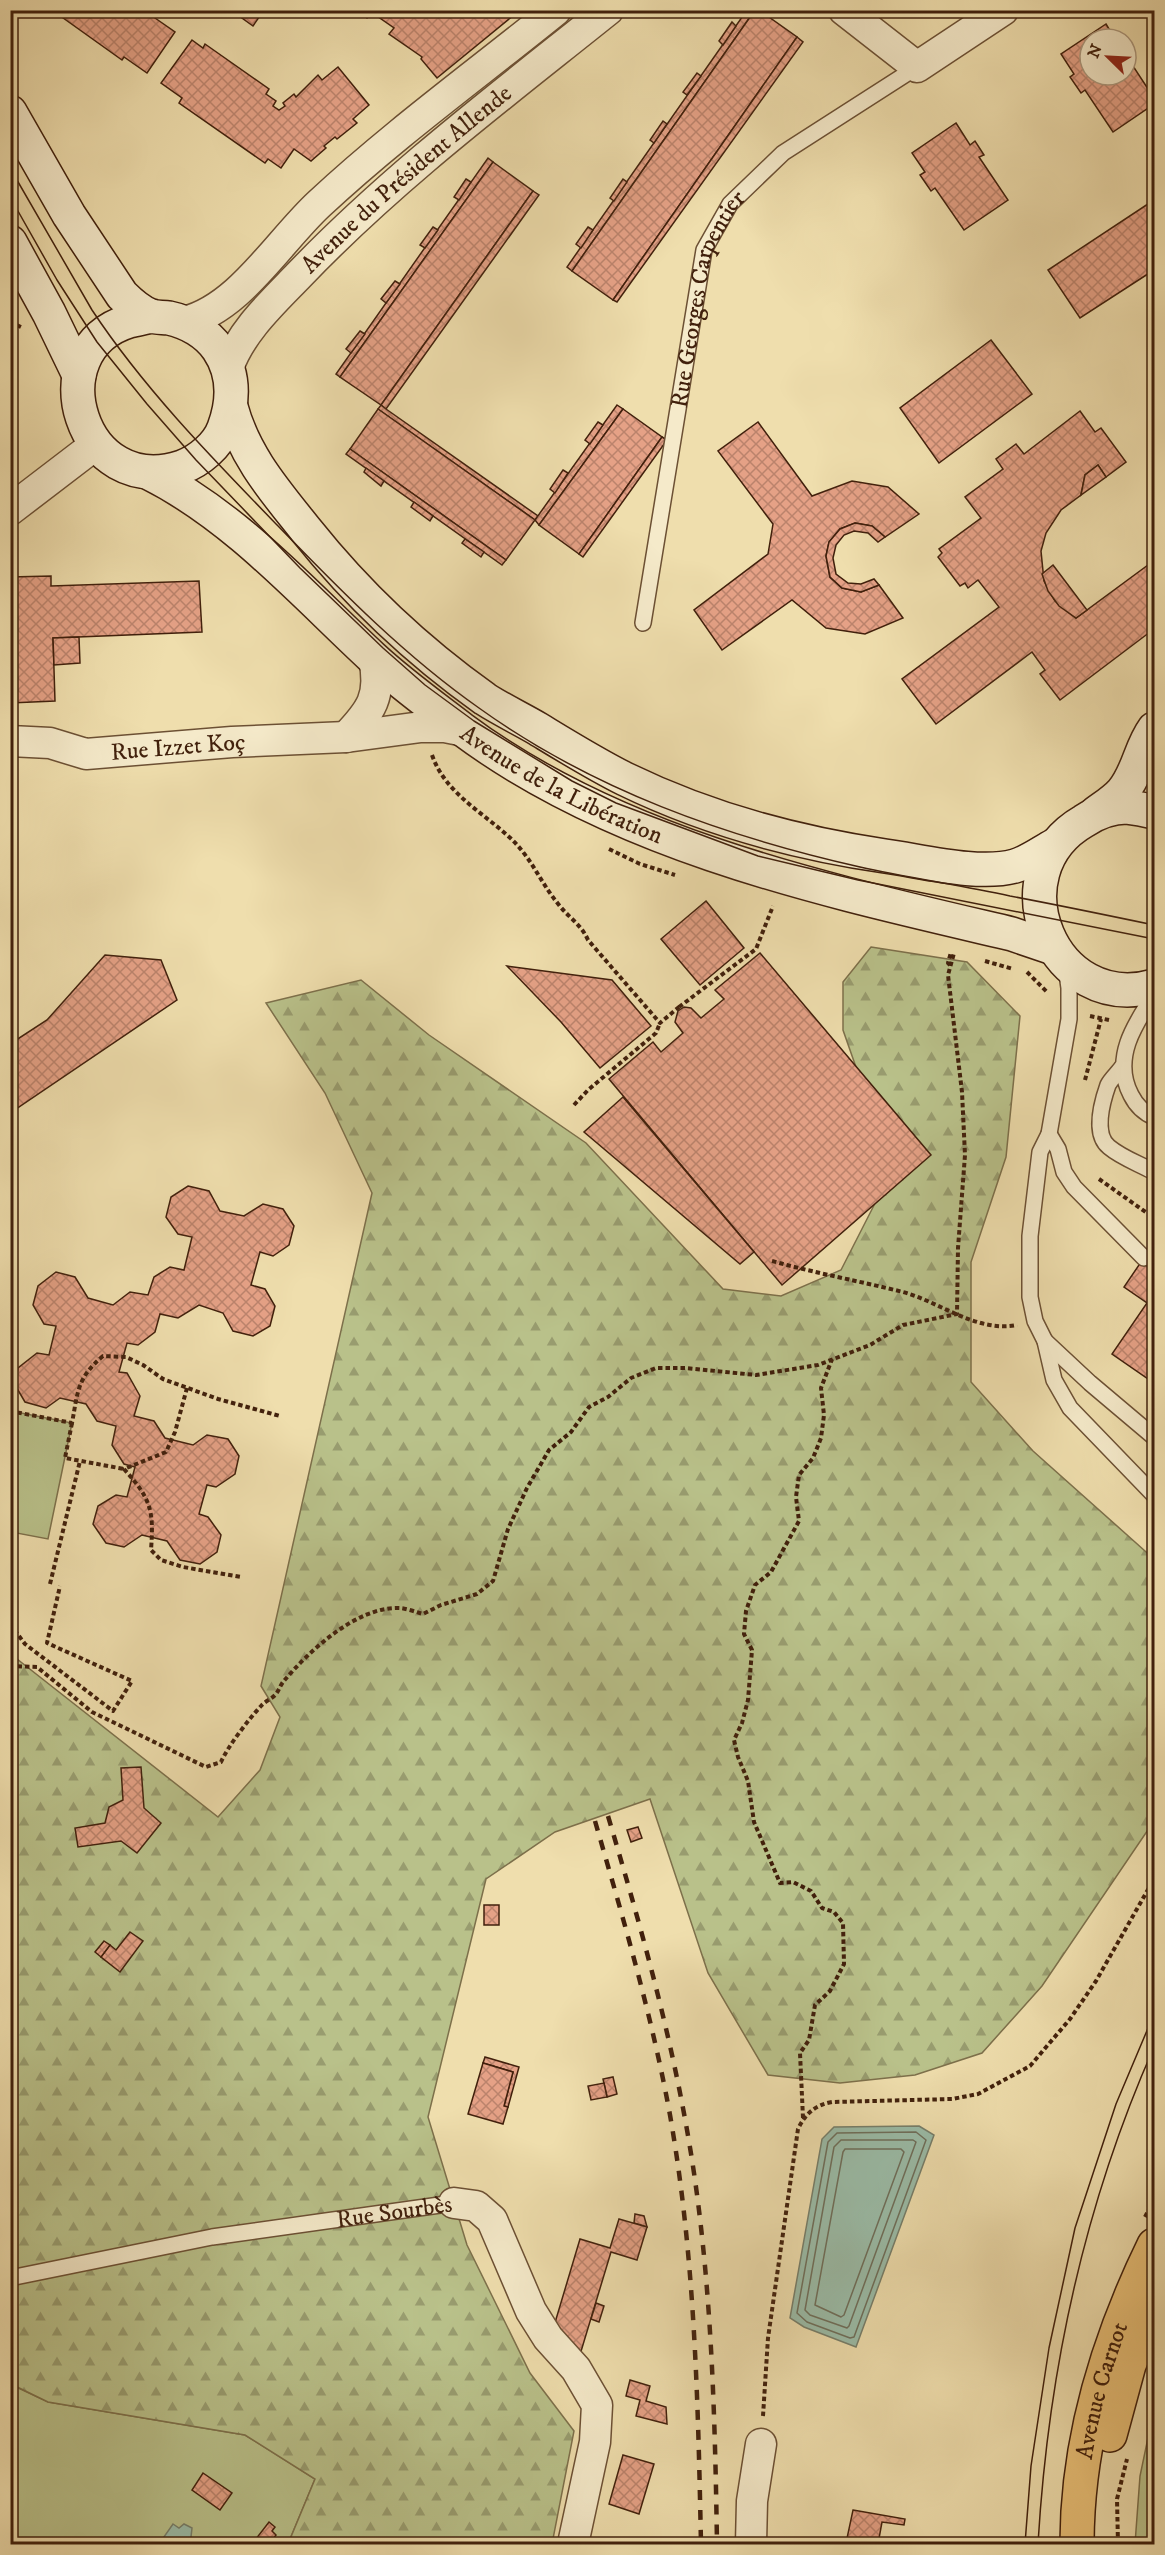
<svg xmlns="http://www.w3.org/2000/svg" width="1165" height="2555" font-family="'IM FELL DW Pica',serif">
<defs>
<pattern id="forest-firs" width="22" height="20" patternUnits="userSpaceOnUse" patternTransform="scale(1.5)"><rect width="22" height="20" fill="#b9c18a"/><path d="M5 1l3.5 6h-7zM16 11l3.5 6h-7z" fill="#989c6f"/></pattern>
<pattern id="building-cross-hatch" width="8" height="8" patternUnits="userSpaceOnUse" patternTransform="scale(1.5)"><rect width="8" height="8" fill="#e5a186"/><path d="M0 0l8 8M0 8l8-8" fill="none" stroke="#bb836c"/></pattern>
</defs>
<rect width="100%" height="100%" fill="#efdead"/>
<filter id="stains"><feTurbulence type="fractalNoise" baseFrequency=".00333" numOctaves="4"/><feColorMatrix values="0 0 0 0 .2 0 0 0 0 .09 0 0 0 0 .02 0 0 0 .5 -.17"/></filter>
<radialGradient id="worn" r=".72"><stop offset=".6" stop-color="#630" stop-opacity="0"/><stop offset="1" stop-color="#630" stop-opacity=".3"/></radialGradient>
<g fill="#b9c18a" stroke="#7d704b" stroke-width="1.5">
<path d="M 11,1411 L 72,1423 L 48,1539 L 11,1532 Z"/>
<path d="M 10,2384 L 48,2402 L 245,2435 L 315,2479 L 288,2544 L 11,2544 Z"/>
<path d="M 1154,2409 L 1154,2544 L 1135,2544 L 1140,2476 Z"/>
</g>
<path fill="url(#forest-firs)" stroke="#7d704b" stroke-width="1.5" d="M 871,947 L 967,962 L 1020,1016 L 1006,1157 L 971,1262 L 971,1382 L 1033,1451 L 1154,1559 L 1154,1821 L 1042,1986 L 982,2053 L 915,2075 L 840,2083 L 768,2075 L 708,1973 L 650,1799 L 555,1832 L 486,1879 L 428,2117 L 467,2245 L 530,2373 L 574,2431 L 552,2544 L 288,2544 L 315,2479 L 245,2435 L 48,2402 L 11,2384 L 10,1667 L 17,1659 L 218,1817 L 260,1770 L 280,1717 L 261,1686 L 372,1193 L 325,1093 L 266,1003 L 361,980 L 429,1035 L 586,1143 L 723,1289 L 781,1296 L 841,1270 L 892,1170 L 843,1030 L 843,982 Z"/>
<g fill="#9abca8" stroke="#767e6a" stroke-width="1.5">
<path d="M 919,2126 L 934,2135 L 856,2347 L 804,2327 L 790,2318 L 822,2139 L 834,2127 Z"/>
<path d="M 173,2524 L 179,2528 L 184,2524 L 192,2528 L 191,2537 L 196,2541 L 193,2544 L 159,2544 Z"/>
</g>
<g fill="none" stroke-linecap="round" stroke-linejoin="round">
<g stroke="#6e6e5a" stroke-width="1.5">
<path d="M 916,2132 L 926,2140 L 854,2337 L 850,2338 L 807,2322 L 797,2313 L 828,2142 L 837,2133 Z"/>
<path d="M 841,2140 L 913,2140 L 916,2142 L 849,2326 L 847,2328 L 810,2315 L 805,2310 L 834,2147 Z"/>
<path d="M 845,2149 L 901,2149 L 904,2152 L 844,2315 L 841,2317 L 815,2305 L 843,2152 Z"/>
</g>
</g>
<g fill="url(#building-cross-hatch)" stroke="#41200c" stroke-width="1.5">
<path d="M 52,10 L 151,10 L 158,15 L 155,18 L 175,32 L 147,73 L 124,57 L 122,60 Z"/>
<path d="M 237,10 L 264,10 L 253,26 L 235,13 Z"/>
<path d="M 356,10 L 520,10 L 437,78 L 421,59 L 422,57 L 389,34 L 394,28 L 371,12 L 367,18 Z"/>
<path d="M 747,10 L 755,10 L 572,271 L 567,267 Z"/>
<path d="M 755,10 L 759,10 L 797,37 L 613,300 L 572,271 Z"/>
<path d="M 732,22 L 736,26 L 723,45 L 719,41 Z"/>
<path d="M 1106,24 L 1115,39 L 1090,39 L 1090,75 L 1126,75 L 1126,46 L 1133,57 L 1129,60 L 1154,98 L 1154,104 L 1113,132 L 1085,90 L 1081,93 L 1070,77 L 1074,74 L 1061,54 Z"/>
<path d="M 797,37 L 803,42 L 617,302 L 613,300 Z"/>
<path d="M 192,40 L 203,48 L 205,44 L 269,89 L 266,94 L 276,101 L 273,106 L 279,110 L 285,106 L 283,103 L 294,94 L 296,97 L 318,75 L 322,80 L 338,67 L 369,105 L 353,119 L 357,123 L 337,139 L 335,137 L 324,146 L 326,148 L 311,161 L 294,149 L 281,168 L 268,159 L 265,163 L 179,103 L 182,98 L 161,83 Z"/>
<path d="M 697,73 L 701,76 L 687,95 L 683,92 Z"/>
<path d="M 663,121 L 667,124 L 654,143 L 650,140 Z"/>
<path d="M 956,123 L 970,145 L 975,141 L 984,155 L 979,157 L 1008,200 L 964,230 L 935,188 L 931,191 L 920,175 L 925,172 L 912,153 Z"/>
<path d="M 488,158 L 493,162 L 340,377 L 336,374 Z"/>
<path d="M 493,162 L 533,191 L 381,405 L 340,377 Z"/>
<path d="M 466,179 L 471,182 L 459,200 L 454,197 Z"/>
<path d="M 623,179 L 627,182 L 614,201 L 610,198 Z"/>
<path d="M 533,191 L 539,195 L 386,409 L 381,405 Z"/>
<path d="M 1154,200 L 1154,270 L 1080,318 L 1048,270 Z"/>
<path d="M 433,227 L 438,230 L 425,248 L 420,245 Z"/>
<path d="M 588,227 L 593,230 L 581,248 L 576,244 Z"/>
<path d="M 395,281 L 400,284 L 386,303 L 381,299 Z"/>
<path d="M 360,331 L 365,334 L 351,353 L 346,349 Z"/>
<path d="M 991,340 L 1032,394 L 939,463 L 900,408 Z"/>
<path d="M 381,405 L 386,409 L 538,516 L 535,520 L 378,409 Z"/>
<path d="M 617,405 L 623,409 L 539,525 L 535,520 Z"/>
<path d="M 378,409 L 535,520 L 506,560 L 350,449 Z"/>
<path d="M 623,409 L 662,437 L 579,554 L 539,525 Z"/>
<path d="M 1080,411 L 1095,432 L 1101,428 L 1126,462 L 1106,477 L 1098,465 L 1085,475 L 1081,495 L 1061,510 L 1046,533 L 1041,551 L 1044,581 L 1055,601 L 1076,618 L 1148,565 L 1154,573 L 1154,629 L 1060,700 L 1040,674 L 1045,670 L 1032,652 L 936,724 L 902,679 L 999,607 L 978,580 L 968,588 L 965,583 L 960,586 L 938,557 L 942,553 L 939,549 L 981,518 L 965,497 L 1003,469 L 996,459 L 1016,444 L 1024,454 Z"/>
<path d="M 598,422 L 603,425 L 590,444 L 585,440 Z"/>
<path d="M 758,422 L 812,496 L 852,481 L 888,487 L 919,514 L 885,537 L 872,526 L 855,523 L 840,529 L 829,542 L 826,556 L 830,577 L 842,588 L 861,592 L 879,585 L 903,618 L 865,634 L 826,628 L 792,600 L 722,650 L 694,610 L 768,554 L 773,524 L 718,451 Z"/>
<path d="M 662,437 L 667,440 L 583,557 L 579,554 Z"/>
<path d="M 350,449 L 506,560 L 502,565 L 346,454 Z"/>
<path d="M 1098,465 L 1106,477 L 1081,495 L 1085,475 Z"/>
<path d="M 366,468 L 384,481 L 381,486 L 364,472 Z"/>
<path d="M 563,470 L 568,473 L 555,493 L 550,489 Z"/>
<path d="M 414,502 L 433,516 L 430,521 L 411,507 Z"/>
<path d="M 855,523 L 872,526 L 885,537 L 878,542 L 868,533 L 854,531 L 844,535 L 836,545 L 833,558 L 836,574 L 848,583 L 861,584 L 874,579 L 879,585 L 861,592 L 842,588 L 830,577 L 826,556 L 829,542 L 840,529 Z"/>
<path d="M 465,539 L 484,552 L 481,557 L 462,543 Z"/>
<path d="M 1053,565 L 1087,610 L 1076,618 L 1059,606 L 1048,591 L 1042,574 Z"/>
<path d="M 51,576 L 51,586 L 199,581 L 202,632 L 53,638 L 55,701 L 10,703 L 10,577 Z"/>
<path d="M 79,637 L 80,663 L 54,665 L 53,638 Z"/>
<path d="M 706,901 L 744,948 L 700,985 L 661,939 Z"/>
<path d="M 760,953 L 931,1155 L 782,1285 L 609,1079 L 653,1042 L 661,1052 L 683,1033 L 675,1022 L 678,1011 L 684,1007 L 691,1008 L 701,1018 L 724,999 L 715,990 Z"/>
<path d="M 105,955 L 161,960 L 177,1000 L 10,1113 L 10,1044 L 47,1020 Z"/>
<path d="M 507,966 L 612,980 L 651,1026 L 600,1068 L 561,1022 Z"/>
<path d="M 623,1097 L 754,1252 L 740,1264 L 584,1132 Z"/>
<path d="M 188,1186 L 209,1191 L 220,1211 L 244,1216 L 263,1204 L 283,1209 L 294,1226 L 289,1245 L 273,1256 L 260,1252 L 251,1285 L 265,1289 L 275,1306 L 270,1326 L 253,1336 L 233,1331 L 223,1313 L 199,1305 L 178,1318 L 160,1314 L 155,1332 L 138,1345 L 127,1343 L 119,1372 L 127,1373 L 140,1396 L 134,1416 L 154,1421 L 165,1438 L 193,1445 L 207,1435 L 228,1439 L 239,1456 L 235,1474 L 216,1487 L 207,1485 L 199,1514 L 208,1517 L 221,1535 L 217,1552 L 200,1564 L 180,1560 L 167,1541 L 142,1535 L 124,1547 L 106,1543 L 93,1524 L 98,1506 L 116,1495 L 127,1497 L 135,1467 L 124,1464 L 112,1445 L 116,1426 L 97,1421 L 86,1404 L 60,1398 L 46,1408 L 25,1402 L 15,1385 L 18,1368 L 37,1353 L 49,1355 L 56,1326 L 44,1324 L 33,1305 L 38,1286 L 56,1272 L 75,1277 L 88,1298 L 113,1305 L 130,1292 L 148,1295 L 154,1277 L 170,1267 L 184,1270 L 192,1237 L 178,1234 L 166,1217 L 171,1197 Z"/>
<path d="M 1154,1243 L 1154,1383 L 1112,1354 L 1147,1303 L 1124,1287 Z"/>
<path d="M 141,1767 L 144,1808 L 161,1823 L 137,1853 L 121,1841 L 78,1847 L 75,1828 L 105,1823 L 109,1807 L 123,1800 L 121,1768 Z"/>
<path d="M 638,1827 L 642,1838 L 631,1842 L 627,1830 Z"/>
<rect x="484" y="1905" width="15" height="20"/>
<path d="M 130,1932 L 143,1941 L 120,1972 L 101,1957 L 110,1945 L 116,1950 Z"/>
<path d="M 104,1941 L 110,1945 L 101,1957 L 95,1952 Z"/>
<path d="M 485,2057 L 519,2067 L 508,2107 L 504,2106 L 513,2072 L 483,2063 Z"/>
<path d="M 483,2063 L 513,2072 L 504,2106 L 508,2107 L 503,2124 L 468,2114 Z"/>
<path d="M 613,2077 L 617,2094 L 607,2097 L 603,2079 Z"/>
<path d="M 604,2083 L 607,2097 L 591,2100 L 588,2086 Z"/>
<path d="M 635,2214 L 644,2216 L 647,2227 L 634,2223 Z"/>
<path d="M 619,2219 L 647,2227 L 637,2260 L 611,2252 L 579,2358 L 551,2336 L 580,2239 L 610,2248 Z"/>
<path d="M 596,2303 L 604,2306 L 599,2322 L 591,2319 Z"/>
<path d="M 630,2380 L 650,2386 L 646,2401 L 666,2407 L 667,2424 L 636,2416 L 640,2400 L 626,2396 Z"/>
<path d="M 623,2455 L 654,2464 L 639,2514 L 609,2504 Z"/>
<path d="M 203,2473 L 232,2493 L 220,2510 L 192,2490 Z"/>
<path d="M 853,2510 L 905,2519 L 904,2525 L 882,2522 L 878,2544 L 846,2543 Z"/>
<path d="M 269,2522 L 275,2527 L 272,2531 L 276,2535 L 269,2544 L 252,2544 Z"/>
</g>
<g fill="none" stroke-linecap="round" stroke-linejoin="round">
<defs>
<g id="lane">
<path id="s1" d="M 643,623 L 704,250 L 730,204 L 783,153 L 917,67"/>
<path d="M 1066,967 L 1069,988 L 1069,1019 L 1049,1134 L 1040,1152 L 1030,1236 L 1030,1297 L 1035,1321 L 1045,1341 L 1054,1380 L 1070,1408 L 1154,1495"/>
<path d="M 1154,995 C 1134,1025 1112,1059 1131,1095 C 1136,1105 1144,1113 1154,1117"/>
<path d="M 1122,1067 C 1118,1073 1111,1079 1108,1085 C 1102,1102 1093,1134 1109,1147 C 1122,1158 1140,1164 1154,1172"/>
<path d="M 1049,1134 L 1058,1149 L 1064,1172 L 1074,1187 L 1144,1258"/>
<path d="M 1045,1341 L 1090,1383 L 1154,1437"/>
<path id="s2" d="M 10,2278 L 212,2237 L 454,2203"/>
</g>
<g id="street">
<path d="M 844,10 L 917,67 L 1003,10"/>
<path d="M 184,322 C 239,309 278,242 319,204 C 393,135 477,74 556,10"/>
<path id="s3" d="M 228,368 C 241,331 273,302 299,275 C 393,177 502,95 608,10"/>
<path d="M 10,510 L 95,445"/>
<path d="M 346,737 C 371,711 382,696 374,659"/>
<path id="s4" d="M 10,741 L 50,743 L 86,754 L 232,742 L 346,737 L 421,727 L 445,727 L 465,731"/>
<path d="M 454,2203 L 476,2206 L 492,2220 L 531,2311 L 548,2338 L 576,2369 L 597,2405 L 595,2442 L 573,2544"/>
<path d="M 751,2544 L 752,2501 L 761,2444"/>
</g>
<g id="secondary">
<path d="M 10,112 L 69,215 L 122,295 C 130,303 140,312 151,316 C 157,318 163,317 169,318 C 188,322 207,333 218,349 C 235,374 234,401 224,428 C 218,445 199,461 182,467 C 81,501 35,350 129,321 C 136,319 145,318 152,316"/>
<path d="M 10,242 L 49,313 L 79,375"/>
<path d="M 231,407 C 244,456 275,491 306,530 C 357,594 419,652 485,699 C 502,710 521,719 538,729 C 566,746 595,764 625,779 C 705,818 797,843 885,856 C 922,861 979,876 1015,866 C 1029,862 1042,852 1055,845"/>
<path id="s5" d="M 149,473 C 235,516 302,592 372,657 C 400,683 432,706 462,729 C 619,846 825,890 1012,934 L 1053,948"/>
<path d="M 1154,812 C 1146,810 1136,808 1127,807 C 1112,807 1096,813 1084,821 C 994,873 1053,1015 1154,986"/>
<path d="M 1096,813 C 1104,807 1115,800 1122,792 C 1138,774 1140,748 1154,729"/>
</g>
<g id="primary">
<path d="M 1110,2435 L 1129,2365 L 1154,2305"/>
<path id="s6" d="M 1077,2544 C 1077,2439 1108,2339 1154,2245"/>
</g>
</defs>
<use href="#lane" stroke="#6c5034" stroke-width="18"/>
<use href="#street" stroke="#6c5034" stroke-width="33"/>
<use href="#secondary" stroke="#41200c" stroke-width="36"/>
<use href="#primary" stroke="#41200c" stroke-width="36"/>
<g stroke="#41200c" stroke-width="4" stroke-dasharray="4.5 3" stroke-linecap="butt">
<path d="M 10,72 L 16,82"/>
<path d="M 10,322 L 21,327"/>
<path d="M 432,755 C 445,792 479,810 507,835 C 532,857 539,881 559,905 C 569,918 581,924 588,940 L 660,1023 L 679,1007 L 680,1009"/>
<path d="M 609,849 L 640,864 L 675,875"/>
<path d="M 985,961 L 1013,969"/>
<path d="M 950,965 L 948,963 L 951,952"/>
<path d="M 1027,972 L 1047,992"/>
<path d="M 679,1007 L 756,949 L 773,906"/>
<path d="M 1090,1016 L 1109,1020"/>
<path d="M 1085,1080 L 1101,1019"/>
<path d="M 574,1105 L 588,1090 L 656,1033 L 660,1023"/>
<path d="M 1099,1179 L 1154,1218"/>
<path d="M 772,1261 C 815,1273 859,1281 903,1292 C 940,1302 977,1333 1017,1325"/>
<path d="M 187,1388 L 175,1432 L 166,1452 L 124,1469 C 151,1499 154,1510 151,1550 L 161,1560 L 183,1567 L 241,1577"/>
<path d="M 10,1402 L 15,1412"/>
<path d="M 10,1411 L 72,1423 C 78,1391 77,1378 103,1356 L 126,1357 L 143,1365 L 163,1379 L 218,1399 L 280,1416"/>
<path d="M 72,1423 L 65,1458 L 124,1469"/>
<path d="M 50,1584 L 80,1461"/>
<path d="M 10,1624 L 25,1644 L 113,1711 L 132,1681 L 47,1643 L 60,1586"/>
<path d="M 10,1666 L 37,1667 L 92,1712 L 206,1767 L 221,1762 C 228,1746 249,1719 261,1706 C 265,1701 272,1699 276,1694 C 279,1690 280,1686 283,1682 C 309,1651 357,1606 400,1608 C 408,1609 416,1612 423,1614 L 441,1605 L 477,1594 L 493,1581 L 508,1529 L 527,1488 L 549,1450 L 571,1432 L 589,1407 L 608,1397 L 631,1378 L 656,1368 L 686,1368 L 756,1375 L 818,1365 L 870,1345 L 903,1325 L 957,1314 L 958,1248 L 965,1155 L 962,1092 L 948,975 L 954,953"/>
<path d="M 803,2118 L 800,2053 L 809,2040 L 815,2005 L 830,1991 L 844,1964 L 843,1923 L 834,1912 L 822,1908 L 811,1891 L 793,1882 L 780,1883 L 754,1822 L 748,1781 L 738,1757 L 734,1740 L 742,1723 L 748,1700 L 752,1650 L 744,1634 L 746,1611 L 755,1585 L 771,1572 L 799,1521 L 796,1497 L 799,1475 L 813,1458 L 821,1438 L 824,1415 L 821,1388 L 832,1359"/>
<path d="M 1145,2217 L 1154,2200"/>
<path d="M 763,2416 L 768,2338 L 798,2129 C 805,2114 815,2105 832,2102 L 952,2099 L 978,2094 L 1030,2066 L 1070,2019 L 1096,1981 L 1154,1879"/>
<path d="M 1118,2544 L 1117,2499 L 1127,2459"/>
</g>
<use href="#lane" stroke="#f5eaca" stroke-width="15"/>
<use href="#street" stroke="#f5eaca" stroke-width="30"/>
<use href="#secondary" stroke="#f5eaca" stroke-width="33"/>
<use href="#primary" stroke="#e8bf76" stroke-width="33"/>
<g stroke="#41200c" stroke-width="1.5">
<path d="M 10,168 L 92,310 C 145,390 214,460 280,528 C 342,592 405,656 479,708 C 593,790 724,836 860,867 C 909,878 960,885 1010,896 C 1058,905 1106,915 1154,925"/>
<path d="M 10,197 L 57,280 L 97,342 L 147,404 L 196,460 L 300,568 L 383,648 L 425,685 L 474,721 L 572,781 L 616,803 L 758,856 L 858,880 L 1154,939"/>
<path d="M 1025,2544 L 1031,2466 L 1049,2348 L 1075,2228 L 1116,2104 L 1154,2014"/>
<path d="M 1038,2544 C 1048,2373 1084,2205 1154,2047"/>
</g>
<g stroke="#41200c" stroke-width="4.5" stroke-dasharray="10 10" stroke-linecap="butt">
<path d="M 608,1816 C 643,1934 676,2051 694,2173 C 712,2296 715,2420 717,2544"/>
<path d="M 595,1821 C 623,1918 652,2016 670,2115 C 695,2257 698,2401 701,2544"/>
</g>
</g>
<g text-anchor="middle" stroke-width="5" stroke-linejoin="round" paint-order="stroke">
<g font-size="24" fill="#41200c" stroke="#f5eaca">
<text dy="8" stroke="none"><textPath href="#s3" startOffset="262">Avenue du Président Allende</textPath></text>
<text dy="8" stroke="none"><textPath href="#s1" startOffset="332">Rue Georges Carpentier</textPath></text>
<text dy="8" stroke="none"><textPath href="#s4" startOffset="170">Rue Izzet Koç</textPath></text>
<text dy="8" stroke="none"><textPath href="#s5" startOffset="520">Avenue de la Libération</textPath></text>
<text dy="8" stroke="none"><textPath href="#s2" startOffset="390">Rue Sourbès</textPath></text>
<text dy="8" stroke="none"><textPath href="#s6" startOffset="156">Avenue Carnot</textPath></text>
</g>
</g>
<rect width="1165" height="2555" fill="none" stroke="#efdead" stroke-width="36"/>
<rect x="12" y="12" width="1141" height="2531" fill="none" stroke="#41200c" stroke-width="3"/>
<rect x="18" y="18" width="1129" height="2519" fill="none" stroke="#41200c" stroke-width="1.5"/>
<g transform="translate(1108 57) rotate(294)"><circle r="28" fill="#f5eaca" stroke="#ad997e" stroke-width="1.5"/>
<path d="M0-4.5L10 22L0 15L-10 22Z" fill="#8f2418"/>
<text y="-9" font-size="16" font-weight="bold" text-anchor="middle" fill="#41200c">N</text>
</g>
<rect width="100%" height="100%" filter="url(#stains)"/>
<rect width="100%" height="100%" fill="url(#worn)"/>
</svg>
